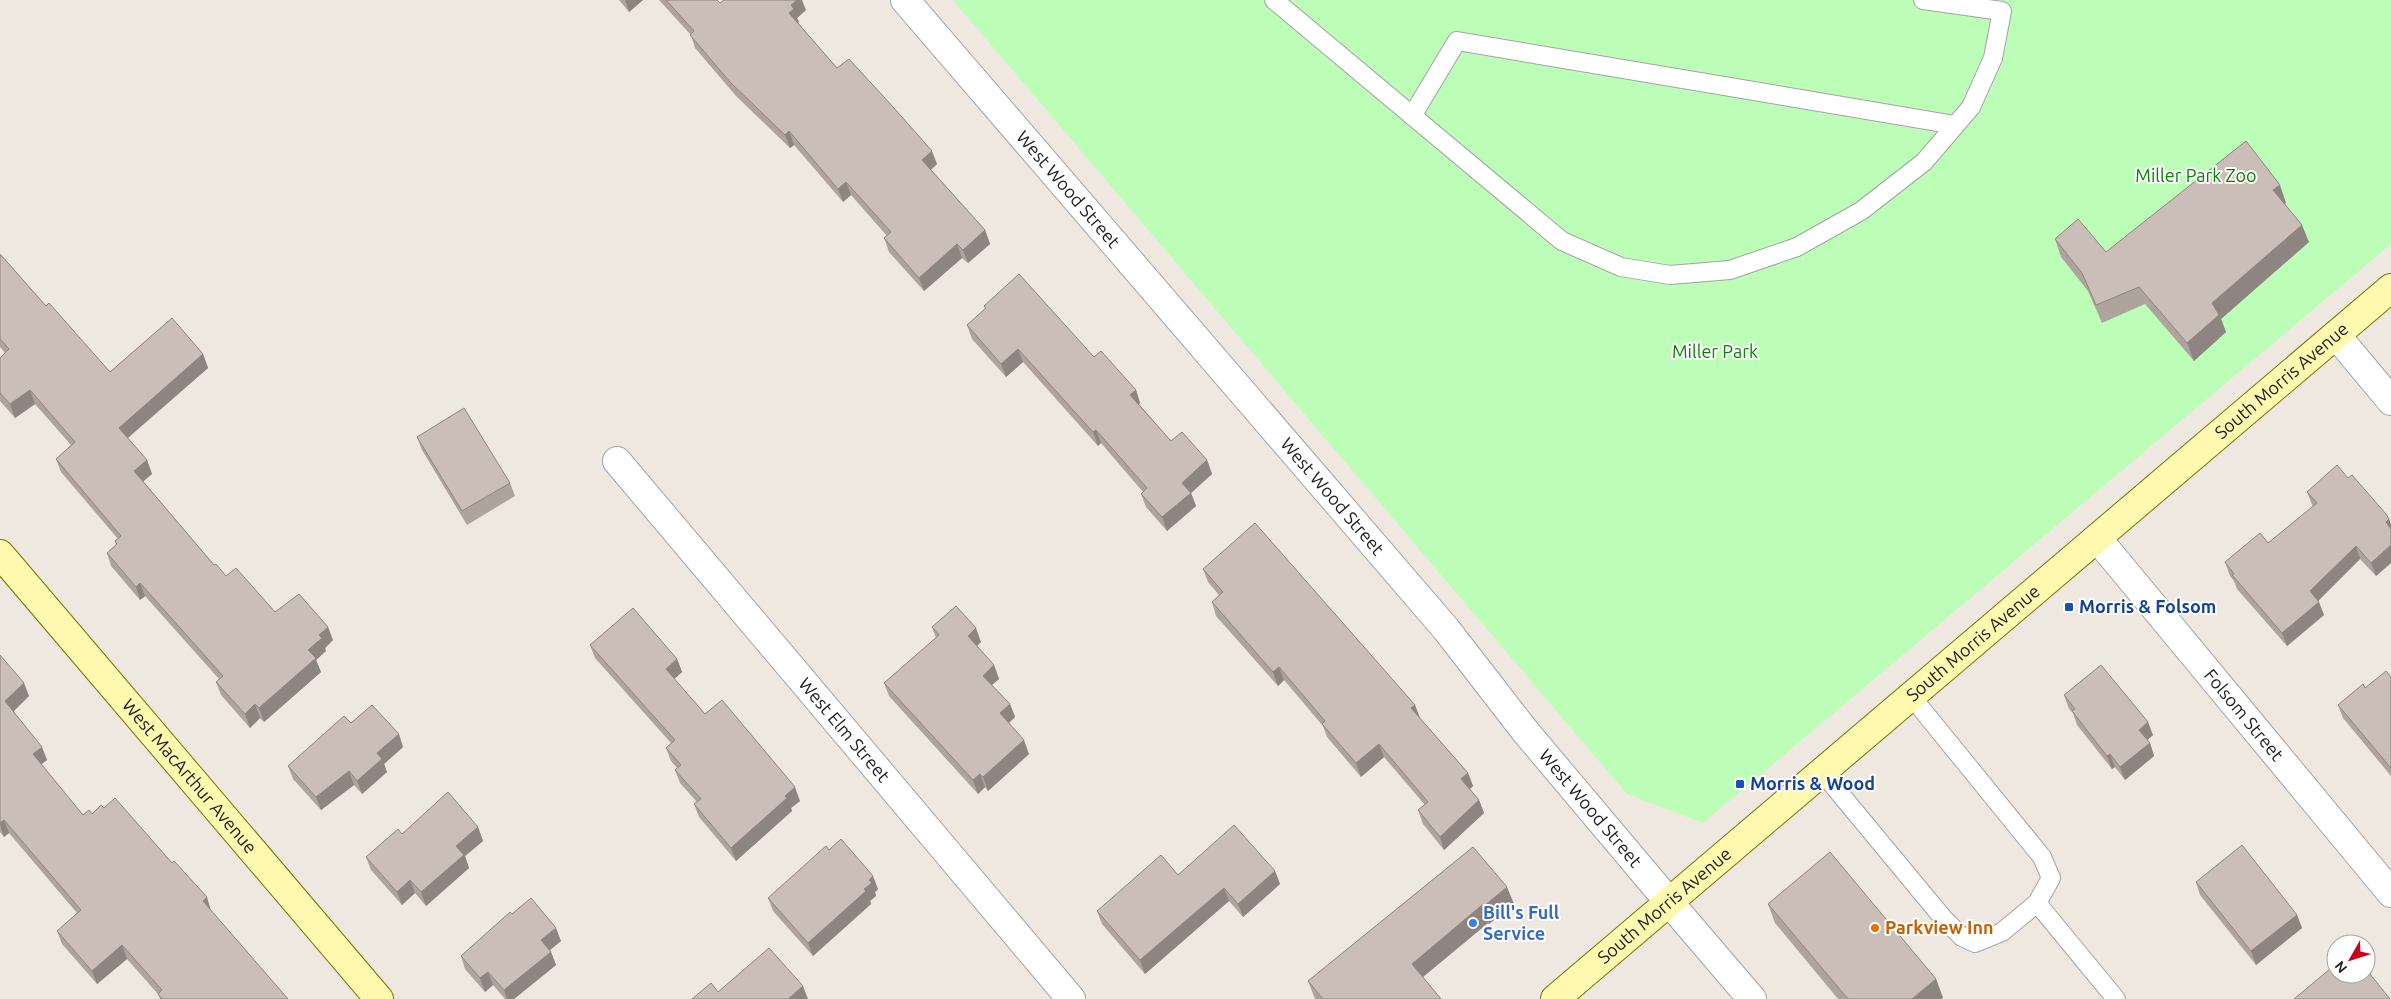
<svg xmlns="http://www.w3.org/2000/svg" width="2391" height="999" font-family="Ubuntu,sans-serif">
<rect width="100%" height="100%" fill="#efe8e1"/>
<path fill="#bcfeb8" d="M 953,0 L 2391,0 L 2391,244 L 1703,823 L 1627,794 Z"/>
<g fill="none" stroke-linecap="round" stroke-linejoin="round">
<defs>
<g id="service">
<path d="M 1274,0 L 1562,241 L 1621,267 L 1670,275 L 1730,270 L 1797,247 L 1861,211 L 1924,162 L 1971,107 L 1993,58 L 2002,11 L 1923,0"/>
<path d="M 1412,116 L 1457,41 L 1955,125"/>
<path d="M 1822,772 L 1943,918 L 1962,937 L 1975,943 L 2002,932 L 2037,903 L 2051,878 L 2042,857 L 1911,696"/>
<path d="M 2037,903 L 2116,999"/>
</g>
<g id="minor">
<path id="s1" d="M 617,461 L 1071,999"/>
<path id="s2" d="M 2097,538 L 2391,893"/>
<path d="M 1669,902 L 1752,999"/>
</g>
<g id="tertiary">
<path id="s3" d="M 905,0 L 1446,629 L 1525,731 L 1669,902"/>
<path d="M 2336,335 L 2391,401"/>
</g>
<g id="secondary">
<path id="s4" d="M 0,554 L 379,999"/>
<path id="s5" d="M 1555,999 L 2391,288"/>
</g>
</defs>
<use href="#service" stroke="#a3a3a3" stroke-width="20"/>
<use href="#minor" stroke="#a3a3a3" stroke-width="30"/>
<use href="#tertiary" stroke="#a3a3a3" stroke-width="30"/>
<use href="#secondary" stroke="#777400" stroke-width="30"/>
<use href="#service" stroke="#fff" stroke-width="18"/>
<use href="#minor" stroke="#fff" stroke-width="28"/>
<use href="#tertiary" stroke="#fff" stroke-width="28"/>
<use href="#secondary" stroke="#fff8af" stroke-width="28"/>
</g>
<g fill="#afa39d">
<path d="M 619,0 L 643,0 L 629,12 Z"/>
<path d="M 659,0 L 717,0 L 720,3 L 806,10 L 797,18 L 799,22 L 798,23 L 837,68 L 937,164 L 931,170 L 985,230 L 990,244 L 968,263 L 962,258 L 924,291 L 889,252 L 884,238 L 887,236 L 851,195 L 843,202 L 794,145 L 790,148 L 736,96 L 695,48 L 691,35 Z"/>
<path d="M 2286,203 L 2285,204 L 2309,242 L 2221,319 L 2226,332 L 2194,361 L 2145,304 L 2102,323 L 2088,291 L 2061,257 L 2055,239 L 2106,252 Z"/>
<path d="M 0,254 L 46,306 L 110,372 L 203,354 L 208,368 L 128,438 L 147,460 L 152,474 L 143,481 L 214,565 L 226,576 L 275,612 L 333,640 L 325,648 L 326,651 L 316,660 L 321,672 L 264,722 L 260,718 L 250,728 L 221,695 L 216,682 L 219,679 L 145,596 L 140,600 L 111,566 L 107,553 L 116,545 L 115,541 L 118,539 L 61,472 L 56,459 L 71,445 L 35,404 L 15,418 L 0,401 L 0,358 L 5,353 L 0,347 Z"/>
<path d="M 984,306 L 1094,357 L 1136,390 L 1140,403 L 1139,404 L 1171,441 L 1207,460 L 1212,474 L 1191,493 L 1196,506 L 1167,531 L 1146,507 L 1141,494 L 1143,492 L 1101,443 L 1098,446 L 1023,362 L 1006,377 L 972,339 L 967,325 L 985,309 Z"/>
<path d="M 417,437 L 510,483 L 515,496 L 467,525 L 422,450 Z"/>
<path d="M 2348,478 L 2389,519 L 2391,525 L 2391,563 L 2376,576 L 2360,559 L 2318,601 L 2324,615 L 2287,646 L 2237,589 L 2234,581 L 2230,576 L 2225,562 L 2268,543 L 2313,507 L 2307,492 Z"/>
<path d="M 1203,569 L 1415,705 L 1419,717 L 1468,773 L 1473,786 L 1470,789 L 1479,800 L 1484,813 L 1444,850 L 1423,824 L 1418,810 L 1425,805 L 1384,757 L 1361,777 L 1327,737 L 1323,726 L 1284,680 L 1278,686 L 1216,616 L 1212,602 L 1219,595 L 1208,582 Z"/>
<path d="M 932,627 L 981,642 L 977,646 L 994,665 L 999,679 L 992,685 L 1010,704 L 1015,717 L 1009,723 L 1029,754 L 988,791 L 985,787 L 978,794 L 889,696 L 884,683 L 936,638 Z"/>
<path d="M 590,645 L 677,659 L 682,672 L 674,679 L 705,714 L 800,801 L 791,808 L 792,811 L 736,861 L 699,817 L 694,804 L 697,802 L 680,783 L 675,770 L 677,768 L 671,761 L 666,748 L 671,743 L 595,658 Z"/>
<path d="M 0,655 L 29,696 L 13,711 L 47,760 L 41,764 L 83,815 L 92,814 L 104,808 L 211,911 L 288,999 L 160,999 L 158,994 L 127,959 L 97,984 L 62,944 L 57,931 L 77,913 L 9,833 L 4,837 L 0,832 Z"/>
<path d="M 2391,677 L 2391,776 L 2343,718 L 2338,705 L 2365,688 Z"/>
<path d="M 2064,695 L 2153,735 L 2147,740 L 2150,743 L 2154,756 L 2125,780 L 2115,767 L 2112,769 L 2077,725 L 2073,713 L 2069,709 Z"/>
<path d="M 351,723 L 403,747 L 384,764 L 387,772 L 362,794 L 354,785 L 321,810 L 293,779 L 288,766 Z"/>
<path d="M 478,827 L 483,841 L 465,856 L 469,868 L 426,906 L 415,893 L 402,905 L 371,870 L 366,857 L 402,834 Z"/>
<path d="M 1473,847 L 1514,904 L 1489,924 L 1488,923 L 1423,977 L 1441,999 L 1315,999 L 1308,981 Z"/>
<path d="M 829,850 L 878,889 L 875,892 L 876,896 L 870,901 L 871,904 L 813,956 L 773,911 L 768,898 Z"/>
<path d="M 1275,871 L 1280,884 L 1243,917 L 1229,901 L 1145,974 L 1102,924 L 1097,911 Z"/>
<path d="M 2196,882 L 2297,915 L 2302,928 L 2256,965 L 2200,895 Z"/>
<path d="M 1768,904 L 1936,979 L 1943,998 L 1941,999 L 1838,999 L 1775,923 Z"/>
<path d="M 512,914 L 561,941 L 550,950 L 551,952 L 556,965 L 514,999 L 505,999 L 493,985 L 485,992 L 465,969 L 461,956 Z"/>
</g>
<g fill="#8e8480">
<path d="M 625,0 L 643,0 L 629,12 Z"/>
<path d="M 797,0 L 802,0 L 806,10 L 797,18 L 799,22 L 794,26 L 789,13 L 791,5 Z"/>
<path d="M 789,131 L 794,145 L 790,148 L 785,135 Z"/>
<path d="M 932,151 L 937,164 L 927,173 L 922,160 Z"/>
<path d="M 846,182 L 851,195 L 843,202 L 838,189 Z"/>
<path d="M 2280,185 L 2286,203 L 2280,208 L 2273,190 Z"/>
<path d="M 2302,225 L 2309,242 L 2221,319 L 2226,332 L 2194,361 L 2187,343 L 2212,303 Z"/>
<path d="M 985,230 L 990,244 L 968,263 L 963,250 Z"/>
<path d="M 957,244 L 962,258 L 924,291 L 919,278 Z"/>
<path d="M 1018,349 L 1023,362 L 1006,377 L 1001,364 Z"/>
<path d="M 203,354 L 208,368 L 124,441 L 119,428 Z"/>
<path d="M 30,390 L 35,404 L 15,418 L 10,404 Z"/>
<path d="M 1136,390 L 1140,403 L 1135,408 L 1130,395 Z"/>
<path d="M 1096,430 L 1101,443 L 1098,446 L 1093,432 Z"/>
<path d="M 147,460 L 152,474 L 139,485 L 134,471 Z"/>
<path d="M 1207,460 L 1212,474 L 1191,493 L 1196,506 L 1167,531 L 1162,517 L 1182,483 Z"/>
<path d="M 2389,519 L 2391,525 L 2391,535 L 2386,522 Z"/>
<path d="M 2391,545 L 2391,563 L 2376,576 L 2371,563 Z"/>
<path d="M 2356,546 L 2360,559 L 2315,604 L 2310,591 Z"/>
<path d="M 140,583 L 145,596 L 140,600 L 136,587 Z"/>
<path d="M 2319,602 L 2324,615 L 2287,646 L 2282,633 Z"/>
<path d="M 328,627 L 333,640 L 325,648 L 326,651 L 316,660 L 321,672 L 264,722 L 259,708 L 308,650 L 319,635 Z"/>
<path d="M 976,628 L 981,642 L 973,649 L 968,636 Z"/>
<path d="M 677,659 L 682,672 L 671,682 L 666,669 Z"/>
<path d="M 994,665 L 999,679 L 987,689 L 983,676 Z"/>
<path d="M 1279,667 L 1284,680 L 1278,686 L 1273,672 Z"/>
<path d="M 24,683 L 29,696 L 10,715 L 5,701 Z"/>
<path d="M 255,704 L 260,718 L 250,728 L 245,714 Z"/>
<path d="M 1010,704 L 1015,717 L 1005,726 L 1000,713 Z"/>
<path d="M 1415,705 L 1420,718 L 1411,708 Z"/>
<path d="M 2148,722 L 2153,735 L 2144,743 L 2139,730 Z"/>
<path d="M 399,734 L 403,747 L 384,764 L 387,772 L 362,794 L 357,781 L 377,753 Z"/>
<path d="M 1024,740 L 1029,754 L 988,791 L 983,777 Z"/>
<path d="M 2150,743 L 2154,756 L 2125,780 L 2120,767 Z"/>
<path d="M 1379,744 L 1384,757 L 1361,777 L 1356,763 Z"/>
<path d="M 42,747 L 47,760 L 38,767 L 33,754 Z"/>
<path d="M 2110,754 L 2115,767 L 2112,769 L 2107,756 Z"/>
<path d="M 349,771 L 354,785 L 321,810 L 316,797 Z"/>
<path d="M 1468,773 L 1473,786 L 1466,792 L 1461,779 Z"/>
<path d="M 980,774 L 985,787 L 978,794 L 973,780 Z"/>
<path d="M 795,787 L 800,801 L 791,808 L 792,811 L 736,861 L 731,848 L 785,796 Z"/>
<path d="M 1479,800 L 1484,813 L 1444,850 L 1440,837 Z"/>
<path d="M 4,820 L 9,833 L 4,837 L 0,825 L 0,823 Z"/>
<path d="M 478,827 L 483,841 L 465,856 L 469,868 L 426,906 L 421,892 L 456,846 Z"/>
<path d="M 1275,871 L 1280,884 L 1243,917 L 1238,904 Z"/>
<path d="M 873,876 L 878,889 L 875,892 L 876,896 L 870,901 L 871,904 L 813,956 L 808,943 L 864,889 L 869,880 Z"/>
<path d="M 410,880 L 415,893 L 402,905 L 397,892 Z"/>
<path d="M 1507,887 L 1514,904 L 1489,924 L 1483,907 Z"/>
<path d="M 1224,888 L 1229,901 L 1145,974 L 1140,960 Z"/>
<path d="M 207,897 L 211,911 L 203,901 Z"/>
<path d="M 1482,905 L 1488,923 L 1418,981 L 1412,964 Z"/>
<path d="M 2297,915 L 2302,928 L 2256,965 L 2251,951 Z"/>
<path d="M 556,928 L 561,941 L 546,953 L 541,940 Z"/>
<path d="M 122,945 L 127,959 L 97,984 L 92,971 Z"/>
<path d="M 551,952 L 556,965 L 514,999 L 507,999 L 504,990 Z"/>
<path d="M 488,972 L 493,985 L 485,992 L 480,978 Z"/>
<path d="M 1936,979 L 1943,998 L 1941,999 L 1912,999 Z"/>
<path d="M 803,986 L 808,999 L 788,999 Z"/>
</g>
<g fill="#cbbdb7" stroke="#8e8480">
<path d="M 666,0 L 717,0 L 720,3 L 724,0 L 797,0 L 791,5 L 794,9 L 789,13 L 837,68 L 849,59 L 894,108 L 932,151 L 922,160 L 985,230 L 963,250 L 957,244 L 919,278 L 884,238 L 891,232 L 846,182 L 838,189 L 789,131 L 785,135 L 731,83 L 690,35 L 694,31 Z"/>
<path d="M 2246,141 L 2280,185 L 2273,190 L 2302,225 L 2212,303 L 2219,315 L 2187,343 L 2139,287 L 2096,305 L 2082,273 L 2055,239 L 2078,219 L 2106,252 Z"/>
<path d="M 0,254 L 46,306 L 49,303 L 110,372 L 172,318 L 203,354 L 119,428 L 147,460 L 134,471 L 214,565 L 216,564 L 226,576 L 236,568 L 275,612 L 299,594 L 328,627 L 319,635 L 322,638 L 308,650 L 316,658 L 259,708 L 255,704 L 245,714 L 216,682 L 223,676 L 140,583 L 136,587 L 107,553 L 117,544 L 115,541 L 121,536 L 56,459 L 75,442 L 30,390 L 10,404 L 0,393 L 0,358 L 9,349 L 0,339 Z"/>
<path d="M 1019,274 L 1094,357 L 1101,351 L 1136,390 L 1130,395 L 1171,441 L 1182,432 L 1207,460 L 1182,483 L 1191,493 L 1162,517 L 1141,494 L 1147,488 L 1096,430 L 1093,432 L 1018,349 L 1001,364 L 967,325 L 986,308 L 984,306 Z"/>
<path d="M 464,408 L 510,483 L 462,511 L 417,437 Z"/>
<path d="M 2337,465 L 2348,478 L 2352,475 L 2386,514 L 2389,519 L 2386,522 L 2391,529 L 2391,545 L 2371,563 L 2356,546 L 2310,591 L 2319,602 L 2282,633 L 2232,575 L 2234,574 L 2225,562 L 2260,533 L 2268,543 L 2317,503 L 2307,492 Z"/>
<path d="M 1255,523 L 1415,705 L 1411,708 L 1468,773 L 1461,779 L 1479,800 L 1440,837 L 1418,810 L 1428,802 L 1379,744 L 1356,763 L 1322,724 L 1325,721 L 1279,667 L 1273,672 L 1212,602 L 1223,592 L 1203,569 Z"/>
<path d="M 956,606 L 976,628 L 968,636 L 994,665 L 983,676 L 1010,704 L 1000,713 L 1024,740 L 983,777 L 980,774 L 973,780 L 884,683 L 939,635 L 932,627 Z"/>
<path d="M 633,608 L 677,659 L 666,669 L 705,714 L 722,700 L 795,787 L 785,796 L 787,798 L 731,848 L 694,804 L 701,799 L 675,770 L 681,765 L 666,748 L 675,740 L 590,645 Z"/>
<path d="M 0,655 L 24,683 L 5,701 L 42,747 L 33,754 L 83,815 L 89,810 L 92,814 L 101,805 L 104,808 L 115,798 L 172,863 L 174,861 L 207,897 L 203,901 L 288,999 L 162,999 L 158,994 L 162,990 L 122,945 L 92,971 L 57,931 L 81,910 L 4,820 L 0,823 Z"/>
<path d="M 2101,665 L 2148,722 L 2139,730 L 2150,743 L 2120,767 L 2110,754 L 2107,756 L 2072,711 L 2075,709 L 2064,695 Z"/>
<path d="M 2386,671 L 2391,677 L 2391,768 L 2338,705 L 2363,684 L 2365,688 Z"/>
<path d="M 372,705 L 399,734 L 377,753 L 382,759 L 357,781 L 349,771 L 316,797 L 288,766 L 344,716 L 351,723 Z"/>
<path d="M 448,792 L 478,827 L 456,846 L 464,855 L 421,892 L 410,880 L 397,892 L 366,857 L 398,829 L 402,834 Z"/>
<path d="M 1234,825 L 1275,871 L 1238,904 L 1224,888 L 1140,960 L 1097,911 L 1161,855 L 1178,875 Z"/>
<path d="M 841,839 L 873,876 L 869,880 L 872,883 L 864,889 L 866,891 L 808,943 L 768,898 L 826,846 L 829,850 Z"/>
<path d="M 2242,845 L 2297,915 L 2251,951 L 2196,882 Z"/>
<path d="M 1473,847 L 1507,887 L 1483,907 L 1482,905 L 1412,964 L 1441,999 L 1323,999 L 1308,981 Z"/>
<path d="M 1830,852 L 1936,979 L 1912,999 L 1848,999 L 1768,904 Z"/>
<path d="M 531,898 L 556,928 L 541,940 L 551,952 L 504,990 L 488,972 L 480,978 L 461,956 L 510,912 L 512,914 Z"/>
<path d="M 769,948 L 803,986 L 788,999 L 692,999 L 711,983 L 718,992 Z"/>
<path d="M 2336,964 L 2336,974 L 2366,974 L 2366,969 L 2390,999 L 2294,999 Z"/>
</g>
<g fill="#1a4fb4" stroke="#fff" stroke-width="2">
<rect x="2064" y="602" width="10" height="10" rx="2.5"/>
<rect x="1735" y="779" width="10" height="10" rx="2.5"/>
</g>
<circle fill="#3f7fe0" stroke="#fff" stroke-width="2" cx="1473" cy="923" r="5"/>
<circle fill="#e8710a" stroke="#fff" stroke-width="2" cx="1875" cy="928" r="5"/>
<g text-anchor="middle" stroke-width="4" stroke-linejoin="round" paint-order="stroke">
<g font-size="18" fill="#078401" stroke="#fff">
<text x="2196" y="182">Miller Park Zoo</text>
<text x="1715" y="358">Miller Park</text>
</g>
<g font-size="18" fill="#1c1c1c" stroke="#fff">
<text dy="6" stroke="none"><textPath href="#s3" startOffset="250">West Wood Street</textPath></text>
<text dy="6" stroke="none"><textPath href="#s5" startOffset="954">South Morris Avenue</textPath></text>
<text dy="6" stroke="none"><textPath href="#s3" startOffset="655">West Wood Street</textPath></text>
<text dy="6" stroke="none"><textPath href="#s5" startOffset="549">South Morris Avenue</textPath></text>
<text dy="6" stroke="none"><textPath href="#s2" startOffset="230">Folsom Street</textPath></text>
<text dy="6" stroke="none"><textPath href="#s1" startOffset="352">West Elm Street</textPath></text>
<text dy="6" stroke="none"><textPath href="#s4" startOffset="292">West MacArthur Avenue</textPath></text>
<text dy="6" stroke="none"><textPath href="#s3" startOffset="1060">West Wood Street</textPath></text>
<text dy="6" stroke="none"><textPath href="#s5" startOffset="144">South Morris Avenue</textPath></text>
</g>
<g font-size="18" font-weight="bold" fill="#164399" stroke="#fff" text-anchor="start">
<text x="2079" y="613">Morris &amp; Folsom</text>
<text x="1750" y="790">Morris &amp; Wood</text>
</g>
<g font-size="18" font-weight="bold" fill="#366cbe" stroke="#fff" text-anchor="start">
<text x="1483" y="919">Bill's Full<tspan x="1483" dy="21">Service</tspan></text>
</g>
<g font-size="18" font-weight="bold" fill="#c56008" stroke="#fff" text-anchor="start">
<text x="1885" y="934">Parkview Inn</text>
</g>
</g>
<g transform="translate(2351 959) rotate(231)"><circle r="24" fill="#ffffff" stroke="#a4a4a4"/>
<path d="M0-4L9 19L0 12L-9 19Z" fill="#c9001b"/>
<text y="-8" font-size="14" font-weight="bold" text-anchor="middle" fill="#1c1c1c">N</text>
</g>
</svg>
